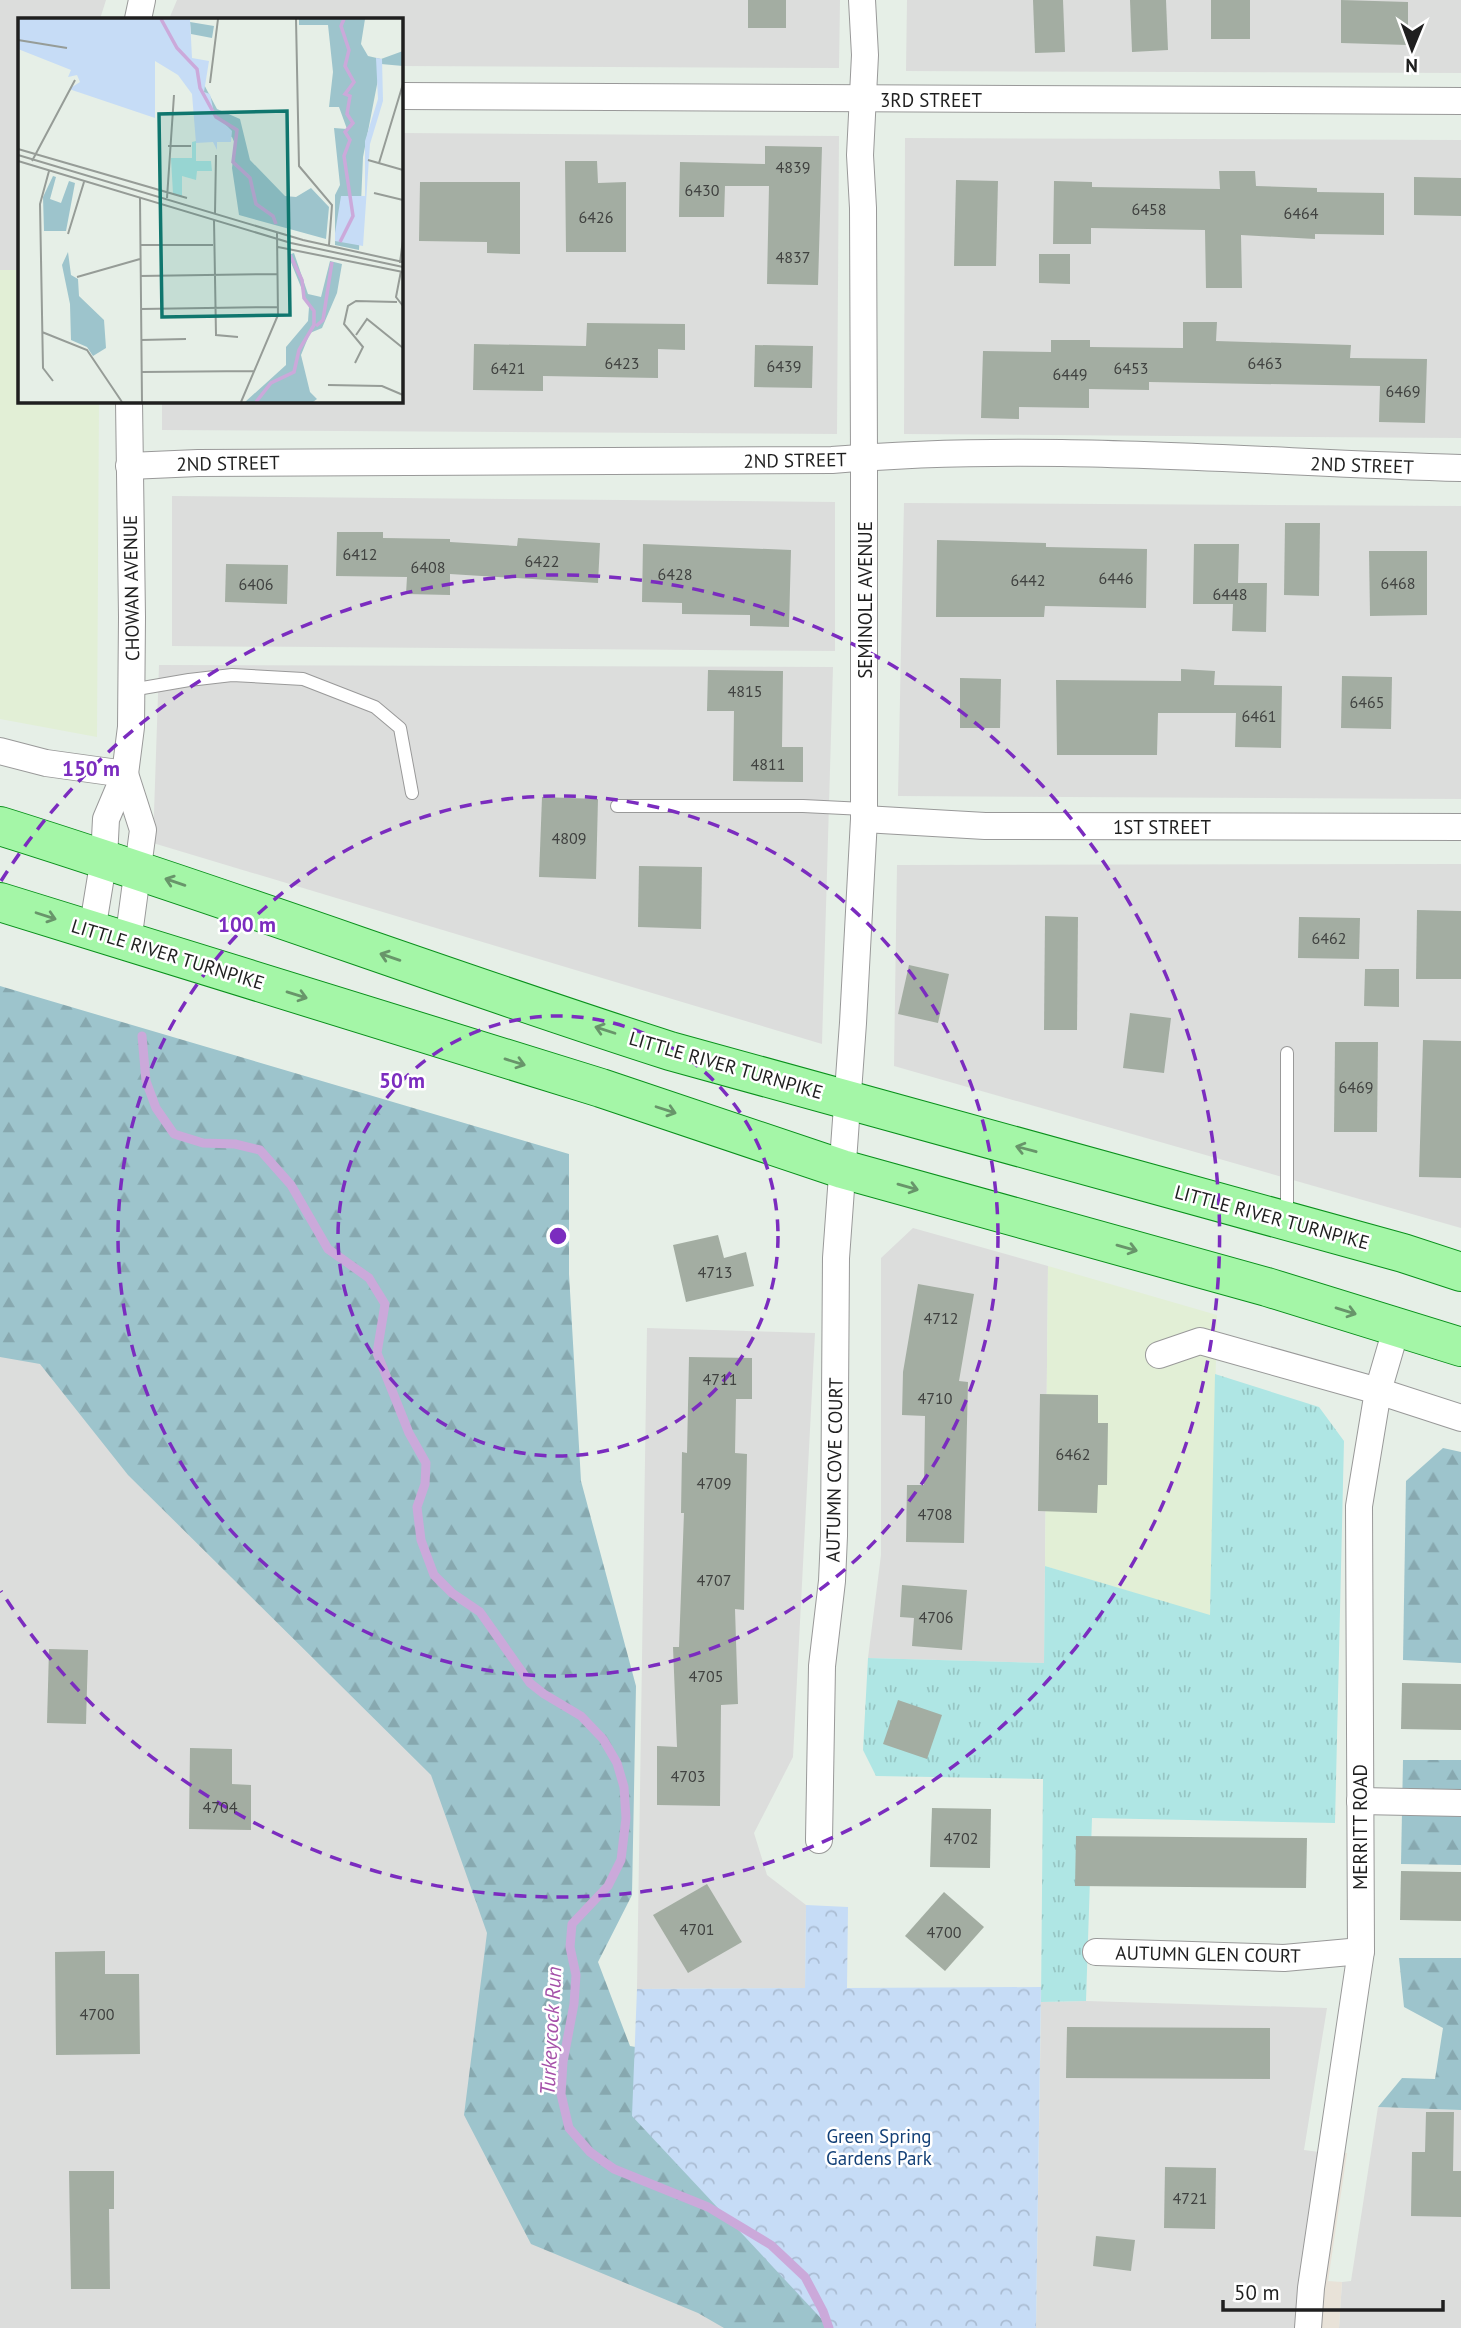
<svg xmlns="http://www.w3.org/2000/svg" width="1461" height="2328" font-family="'PT Sans',sans-serif">
<defs>
<pattern id="grass-tufts" width="24" height="20" patternUnits="userSpaceOnUse" patternTransform="scale(1.75)"><rect width="24" height="20" fill="#afe6e4"/><path d="M3 7l-1-3M5 7V3M7 7l1-3M15 17l-1-3M17 17v-4M19 17l1-3" fill="none" stroke="#96c5c3"/></pattern>
<pattern id="forest-firs" width="22" height="20" patternUnits="userSpaceOnUse" patternTransform="scale(1.75)"><rect width="22" height="20" fill="#9dc4cc"/><path d="M5 1l3.5 6h-7zM16 11l3.5 6h-7z" fill="#87a8af"/></pattern>
<pattern id="park-crowns" width="20" height="18" patternUnits="userSpaceOnUse" patternTransform="scale(1.75)"><rect width="20" height="18" fill="#c6dcf6"/><path d="M2 6a3 3 0 1 1 6 0M12 15a3 3 0 1 1 6 0" fill="none" stroke="#aabcd2"/></pattern>
</defs>
<rect width="100%" height="100%" fill="#e6efe7"/>
<g fill="#dcdddc">
<path d="M 0,0 L 106,0 L 100,19 L 19,19 L 19,270 L 0,270 Z"/>
<path d="M 177,0 L 840,0 L 839,68 L 401,66 L 401,19 L 169,19 Z"/>
<path d="M 907,0 L 1461,0 L 1461,73 L 906,71 Z"/>
<path d="M 401,133 L 839,136 L 837,434 L 162,430 L 162,401 L 401,401 Z"/>
<path d="M 905,138 L 1461,140 L 1461,438 L 904,434 Z"/>
<path d="M 172,496 L 835,502 L 835,651 L 172,646 Z"/>
<path d="M 904,503 L 1461,506 L 1461,799 L 898,796 Z"/>
<path d="M 159,665 L 833,667 L 822,1044 L 153,843 Z"/>
<path d="M 1461,864 L 1461,1228 L 894,1066 L 897,865 Z"/>
<path d="M 309,1204 L 581,2060 L 830,2328 L 0,2328 L 0,1338 Z"/>
<path d="M 913,1228 L 1048,1266 L 1044,1663 L 868,1658 L 881,1555 L 881,1258 Z"/>
<path d="M 647,1328 L 815,1333 L 793,1757 L 754,1833 L 767,1875 L 806,1905 L 805,1988 L 637,1989 Z"/>
<path d="M 1086,2001 L 1327,2008 L 1304,2150 L 1319,2152 L 1297,2328 L 1036,2328 L 1041,2002 Z"/>
<path d="M 1378,2107 L 1461,2110 L 1461,2328 L 1339,2328 L 1342,2282 L 1351,2281 Z"/>
</g>
<g fill="#e2efd6">
<path d="M 0,270 L 19,270 L 19,401 L 99,401 L 97,737 L 0,719 Z"/>
<path d="M 1048,1266 L 1217,1315 L 1210,1616 L 1045,1566 Z"/>
</g>
<path fill="#e8e2d8" d="M 1319,2152 L 1347,2153 L 1328,2281 L 1342,2282 L 1339,2328 L 1297,2328 Z"/>
<path fill="url(#grass-tufts)" d="M 1215,1374 L 1319,1407 L 1344,1441 L 1335,1823 L 1092,1818 L 1086,2001 L 1041,2002 L 1043,1779 L 876,1776 L 863,1750 L 868,1658 L 1044,1663 L 1045,1566 L 1210,1615 Z"/>
<g fill="url(#forest-firs)">
<path d="M 0,986 L 569,1154 L 569,1274 L 581,1481 L 636,1686 L 632,1895 L 598,1962 L 630,2046 L 756,2069 L 946,2328 L 724,2328 L 698,2313 L 531,2244 L 464,2115 L 487,1933 L 431,1775 L 128,1475 L 40,1364 L 0,1357 Z"/>
<path d="M 1443,1448 L 1461,1452 L 1461,1663 L 1403,1660 L 1406,1481 Z"/>
<path d="M 1403,1760 L 1461,1760 L 1461,1865 L 1401,1864 Z"/>
<path d="M 1399,1958 L 1461,1958 L 1461,2110 L 1378,2107 L 1402,2078 L 1435,2079 L 1443,2028 L 1404,2007 Z"/>
</g>
<path fill="url(#park-crowns)" d="M 806,1905 L 848,1907 L 847,1988 L 1041,1987 L 1036,2328 L 830,2328 L 632,2116 L 637,1989 L 805,1988 Z"/>
<g fill="none" stroke-linecap="round" stroke-linejoin="round">
<path stroke="#cba9da" stroke-width="9" d="M 142,1036 L 146,1081 L 156,1108 L 174,1134 L 203,1143 L 235,1144 L 260,1150 L 291,1185 L 328,1249 L 369,1278 L 385,1304 L 377,1353 L 409,1433 L 426,1463 L 425,1484 L 417,1507 L 421,1540 L 434,1575 L 452,1593 L 480,1612 L 530,1683 L 544,1694 L 581,1716 L 603,1739 L 617,1763 L 624,1787 L 626,1818 L 621,1860 L 608,1886 L 572,1924 L 570,1947 L 576,1975 L 574,2004 L 563,2062 L 561,2094 L 569,2128 L 590,2152 L 614,2169 L 708,2207 L 771,2245 L 805,2277 L 823,2311 L 829,2328"/>
</g>
<g fill="#a3ada2">
<rect x="748" y="0" width="38" height="28"/>
<path d="M 1033,0 L 1063,0 L 1065,52 L 1035,53 Z"/>
<path d="M 1130,0 L 1166,0 L 1168,50 L 1132,52 Z"/>
<rect x="1211" y="0" width="39" height="39"/>
<path d="M 1341,0 L 1408,2 L 1408,45 L 1341,43 Z"/>
<path d="M 765,146 L 822,147 L 818,285 L 767,284 L 769,186 L 725,186 L 724,217 L 679,217 L 680,162 L 765,164 Z"/>
<path d="M 565,161 L 597,161 L 598,183 L 626,182 L 626,252 L 566,252 Z"/>
<path d="M 1219,171 L 1255,171 L 1256,186 L 1317,188 L 1317,192 L 1384,193 L 1384,235 L 1315,234 L 1315,239 L 1241,235 L 1242,288 L 1206,288 L 1205,230 L 1091,228 L 1091,244 L 1053,244 L 1054,181 L 1092,182 L 1092,187 L 1220,189 Z"/>
<path d="M 1414,177 L 1461,178 L 1461,216 L 1414,215 Z"/>
<path d="M 956,180 L 998,181 L 996,266 L 954,266 Z"/>
<path d="M 420,182 L 520,182 L 520,254 L 487,253 L 487,242 L 419,241 Z"/>
<path d="M 1039,254 L 1070,254 L 1070,284 L 1039,283 Z"/>
<path d="M 1183,322 L 1217,322 L 1216,341 L 1351,345 L 1350,358 L 1427,359 L 1425,423 L 1379,422 L 1380,386 L 1149,382 L 1149,390 L 1089,389 L 1089,408 L 1019,407 L 1019,419 L 981,418 L 983,351 L 1051,352 L 1051,340 L 1090,340 L 1090,347 L 1183,348 Z"/>
<path d="M 587,323 L 685,324 L 685,350 L 658,349 L 658,378 L 543,376 L 543,391 L 473,390 L 474,344 L 586,346 Z"/>
<path d="M 755,345 L 813,346 L 812,388 L 754,387 Z"/>
<path d="M 1285,523 L 1320,523 L 1319,596 L 1284,595 Z"/>
<path d="M 337,532 L 383,532 L 383,538 L 450,539 L 450,542 L 517,546 L 518,538 L 600,543 L 598,583 L 450,574 L 450,595 L 406,594 L 407,577 L 336,576 Z"/>
<path d="M 937,540 L 1046,543 L 1046,547 L 1147,549 L 1146,608 L 1045,606 L 1044,617 L 936,617 Z"/>
<path d="M 643,544 L 791,550 L 789,627 L 750,626 L 750,615 L 682,614 L 682,603 L 642,602 Z"/>
<path d="M 1194,544 L 1239,544 L 1238,583 L 1267,583 L 1266,632 L 1232,631 L 1233,604 L 1193,604 Z"/>
<path d="M 1369,551 L 1427,551 L 1427,615 L 1370,616 Z"/>
<path d="M 226,564 L 288,565 L 287,604 L 225,602 Z"/>
<path d="M 1181,669 L 1215,671 L 1214,685 L 1282,686 L 1281,748 L 1235,747 L 1236,713 L 1158,713 L 1157,755 L 1057,755 L 1056,680 L 1181,681 Z"/>
<path d="M 708,670 L 783,671 L 782,747 L 803,747 L 803,782 L 733,781 L 734,711 L 707,711 Z"/>
<path d="M 1342,676 L 1392,677 L 1391,729 L 1341,728 Z"/>
<path d="M 960,678 L 1001,679 L 1000,728 L 960,728 Z"/>
<path d="M 542,797 L 598,799 L 596,879 L 539,877 Z"/>
<path d="M 639,866 L 702,867 L 701,929 L 638,927 Z"/>
<path d="M 1417,910 L 1461,911 L 1461,979 L 1416,979 Z"/>
<path d="M 1045,916 L 1078,917 L 1077,1030 L 1044,1030 Z"/>
<path d="M 1299,917 L 1360,918 L 1359,959 L 1298,958 Z"/>
<path d="M 909,965 L 949,974 L 938,1023 L 898,1014 Z"/>
<path d="M 1365,969 L 1399,969 L 1399,1007 L 1364,1006 Z"/>
<path d="M 1130,1013 L 1171,1018 L 1164,1073 L 1123,1068 Z"/>
<path d="M 1423,1040 L 1461,1041 L 1461,1178 L 1419,1177 Z"/>
<path d="M 1335,1042 L 1378,1042 L 1377,1132 L 1334,1132 Z"/>
<path d="M 718,1235 L 724,1258 L 746,1252 L 754,1286 L 686,1302 L 673,1245 Z"/>
<path d="M 918,1284 L 974,1294 L 959,1381 L 968,1382 L 964,1543 L 906,1542 L 907,1485 L 924,1485 L 925,1416 L 902,1415 L 903,1372 Z"/>
<path d="M 689,1357 L 752,1358 L 752,1399 L 736,1399 L 735,1453 L 747,1454 L 744,1610 L 735,1609 L 738,1704 L 721,1705 L 720,1806 L 657,1805 L 657,1746 L 677,1747 L 673,1647 L 679,1647 L 684,1513 L 681,1513 L 682,1452 L 687,1453 Z"/>
<path d="M 1040,1394 L 1098,1395 L 1098,1423 L 1108,1423 L 1107,1485 L 1098,1485 L 1097,1513 L 1038,1511 Z"/>
<path d="M 902,1585 L 967,1590 L 962,1650 L 912,1646 L 914,1618 L 900,1617 Z"/>
<path d="M 49,1649 L 88,1650 L 86,1724 L 47,1723 Z"/>
<path d="M 1402,1683 L 1461,1684 L 1461,1730 L 1401,1729 Z"/>
<path d="M 898,1700 L 942,1715 L 927,1759 L 883,1744 Z"/>
<path d="M 190,1748 L 232,1749 L 232,1784 L 251,1785 L 251,1830 L 189,1829 Z"/>
<path d="M 932,1808 L 991,1809 L 990,1868 L 930,1867 Z"/>
<path d="M 1076,1836 L 1307,1838 L 1306,1888 L 1075,1886 Z"/>
<path d="M 1401,1871 L 1461,1872 L 1461,1921 L 1400,1920 Z"/>
<path d="M 707,1884 L 742,1942 L 688,1973 L 653,1915 Z"/>
<path d="M 944,1892 L 984,1927 L 945,1971 L 905,1936 Z"/>
<path d="M 105,1951 L 105,1974 L 139,1974 L 140,2054 L 56,2055 L 55,1952 Z"/>
<path d="M 1067,2027 L 1270,2028 L 1270,2079 L 1066,2078 Z"/>
<path d="M 1426,2112 L 1454,2112 L 1453,2171 L 1461,2171 L 1461,2217 L 1411,2216 L 1412,2152 L 1425,2152 Z"/>
<path d="M 1165,2167 L 1216,2168 L 1215,2229 L 1164,2228 Z"/>
<path d="M 69,2171 L 114,2171 L 114,2209 L 109,2209 L 110,2289 L 71,2289 Z"/>
<path d="M 1096,2236 L 1135,2240 L 1131,2271 L 1093,2266 Z"/>
</g>
<g fill="none" stroke-linecap="round" stroke-linejoin="round">
<defs>
<g id="lane">
<path d="M 131,690 L 189,680 L 232,675 L 303,679 L 375,707 L 400,728 L 412,793"/>
<path d="M 617,806 L 803,806 L 864,809"/>
<path d="M 1287,1217 L 1287,1053"/>
</g>
<g id="street">
<path d="M 138,19 L 142,0"/>
<path d="M 401,96 L 1461,101"/>
<path d="M 129,466 L 198,463 L 832,460 C 1041,442 1252,462 1461,468"/>
<path d="M 0,751 L 46,763 L 125,774"/>
<path d="M 125,774 L 143,830 L 128,942"/>
<path d="M 864,819 L 985,826 L 1461,827"/>
<path d="M 92,931 L 104,858 L 106,819 L 125,774 L 131,727 L 132,617 L 129,401"/>
<path d="M 1159,1355 L 1200,1341 L 1378,1391 L 1461,1418"/>
<path d="M 1360,1801 L 1461,1803"/>
<path d="M 819,1840 L 822,1666 L 832,1581 L 834,1536 L 836,1258 L 853,1023 L 864,819 L 864,458 L 863,208 L 860,155 L 865,55 L 862,0"/>
<path d="M 1096,1952 L 1284,1958 L 1361,1951"/>
<path d="M 1308,2328 L 1311,2288 L 1361,1951 L 1359,1506 L 1378,1391 L 1397,1326"/>
</g>
<g id="primary">
<path d="M 0,826 C 225,896 445,979 670,1051 L 1403,1253 L 1461,1272"/>
<path d="M 0,902 L 601,1088 L 842,1169 L 1267,1287 L 1461,1347"/>
</g>
</defs>
<use href="#lane" stroke="#999" stroke-width="14"/>
<use href="#street" stroke="#999" stroke-width="28"/>
<use href="#primary" stroke="#0a901c" stroke-width="40"/>
<use href="#lane" stroke="#fff" stroke-width="12"/>
<use href="#street" stroke="#fff" stroke-width="26"/>
<use href="#primary" stroke="#a4f6a7" stroke-width="38"/>
</g>
<defs><path id="oneway-shaft" d="M-6 0H5M1.5-3L5.5 0L1.5 3" fill="none" stroke-width="1.6" stroke-linecap="round" stroke-linejoin="round" transform="scale(1.75)"/></defs>
<g stroke="#68956a">
<use href="#oneway-shaft" transform="translate(175 882) rotate(-161)"/>
<use href="#oneway-shaft" transform="translate(46 916) rotate(18)"/>
<use href="#oneway-shaft" transform="translate(390 957) rotate(-161)"/>
<use href="#oneway-shaft" transform="translate(297 995) rotate(17)"/>
<use href="#oneway-shaft" transform="translate(605 1030) rotate(-162)"/>
<use href="#oneway-shaft" transform="translate(515 1062) rotate(17)"/>
<use href="#oneway-shaft" transform="translate(666 1110) rotate(18)"/>
<use href="#oneway-shaft" transform="translate(1026 1149) rotate(-165)"/>
<use href="#oneway-shaft" transform="translate(908 1187) rotate(16)"/>
<use href="#oneway-shaft" transform="translate(1127 1248) rotate(16)"/>
<use href="#oneway-shaft" transform="translate(1346 1311) rotate(17)"/>
</g>
<g fill="none" stroke="#7b2cbf" stroke-width="3.5" stroke-dasharray="12 9">
<circle cx="558" cy="1236" r="220"/>
<circle cx="558" cy="1236" r="440"/>
<path d="M1 881A661 661 0 1 1 1 1591"/>
</g>
<g text-anchor="middle" stroke-width="5" stroke-linejoin="round" paint-order="stroke">
<g font-size="16" fill="#404240">
<text x="793" y="173">4839</text>
<text x="702" y="196">6430</text>
<text x="1149" y="215">6458</text>
<text x="1301" y="219">6464</text>
<text x="596" y="223">6426</text>
<text x="793" y="263">4837</text>
<text x="622" y="369">6423</text>
<text x="1265" y="369">6463</text>
<text x="784" y="372">6439</text>
<text x="508" y="374">6421</text>
<text x="1131" y="374">6453</text>
<text x="1070" y="380">6449</text>
<text x="1403" y="397">6469</text>
<text x="360" y="560">6412</text>
<text x="542" y="567">6422</text>
<text x="428" y="573">6408</text>
<text x="675" y="580">6428</text>
<text x="1116" y="584">6446</text>
<text x="1028" y="586">6442</text>
<text x="1398" y="589">6468</text>
<text x="256" y="590">6406</text>
<text x="1230" y="600">6448</text>
<text x="745" y="697">4815</text>
<text x="1367" y="708">6465</text>
<text x="1259" y="722">6461</text>
<text x="768" y="770">4811</text>
<text x="569" y="844">4809</text>
<text x="1329" y="944">6462</text>
<text x="1356" y="1093">6469</text>
<text x="715" y="1278">4713</text>
<text x="941" y="1324">4712</text>
<text x="720" y="1385">4711</text>
<text x="935" y="1404">4710</text>
<text x="1073" y="1460">6462</text>
<text x="714" y="1489">4709</text>
<text x="935" y="1520">4708</text>
<text x="714" y="1586">4707</text>
<text x="936" y="1623">4706</text>
<text x="706" y="1682">4705</text>
<text x="688" y="1782">4703</text>
<text x="220" y="1813">4704</text>
<text x="961" y="1844">4702</text>
<text x="697" y="1935">4701</text>
<text x="944" y="1938">4700</text>
<text x="97" y="2020">4700</text>
<text x="1190" y="2204">4721</text>
</g>
<g font-size="19" fill="#1f1f1f" stroke="#fff">
<text x="931" y="107">3RD STREET</text>
<text transform="translate(795 460) rotate(-1)" y="7">2ND STREET</text>
<text transform="translate(228 463) rotate(-1)" y="7">2ND STREET</text>
<text transform="translate(1362 465) rotate(2)" y="7">2ND STREET</text>
<text transform="translate(131 588) rotate(-91)" y="7">CHOWAN AVENUE</text>
<text transform="translate(865 600) rotate(-90)" y="7">SEMINOLE AVENUE</text>
<text x="1162" y="834">1ST STREET</text>
<text transform="translate(168 954) rotate(17)" y="7">LITTLE RIVER TURNPIKE</text>
<text transform="translate(726 1065) rotate(16)" y="7">LITTLE RIVER TURNPIKE</text>
<text transform="translate(1272 1217) rotate(15)" y="7">LITTLE RIVER TURNPIKE</text>
<text transform="translate(834 1470) rotate(-89)" y="7">AUTUMN COVE COURT</text>
<text transform="translate(1360 1827) rotate(-90)" y="7">MERRITT ROAD</text>
<text transform="translate(1208 1954) rotate(1)" y="7">AUTUMN GLEN COURT</text>
</g>
<g font-size="19" fill="#134077" stroke="#fff">
<text x="879" y="2143">Green Spring<tspan x="879" dy="22">Gardens Park</tspan></text>
</g>
<g font-size="21" font-style="italic" fill="#a551a9" stroke="#fff">
<text transform="translate(551 2031) rotate(-87)" y="7">Turkeycock Run</text>
</g>
</g>
<g transform="translate(18 18)">
<rect width="385" height="385" fill="#e6efe7"/>
<path d="M 178,123 L 178,143 L 193,143 L 194,153 L 179,153 L 178,162 L 164,158 L 164,179 L 155,176 L 153,140 L 174,140 L 174,124 Z" fill="#afe6e4"/>
<path d="M 281,1 L 347,1 L 343,26 L 350,38 L 363,41 L 385,33 L 385,48 L 363,46 L 345,139 L 341,232 L 317,227 L 317,177 L 322,167 L 316,110 L 329,111 L 321,89 L 311,89 L 315,54 L 310,7 L 281,7 ZM 172,4 L 196,8 L 194,20 L 173,16 ZM 165,27 L 199,91 L 222,101 L 232,142 L 267,178 L 278,179 L 293,170 L 311,189 L 308,221 L 221,197 L 214,150 L 217,126 L 214,119 L 203,117 L 182,87 ZM 35,158 L 38,159 L 32,181 L 43,185 L 51,163 L 57,165 L 48,213 L 26,213 L 25,179 ZM 50,234 L 53,257 L 60,261 L 61,278 L 86,302 L 88,330 L 75,338 L 69,329 L 53,322 L 52,286 L 44,247 ZM 276,235 L 290,276 L 303,279 L 312,243 L 324,246 L 319,275 L 304,310 L 292,315 L 283,337 L 292,374 L 299,381 L 295,384 L 227,384 L 268,347 L 268,329 L 290,303 L 291,289 L 270,237 Z" fill="#9dc4cc"/>
<path d="M 0,1 L 172,1 L 174,40 L 191,43 L 186,74 L 192,76 L 196,95 L 214,113 L 213,124 L 199,124 L 199,132 L 195,124 L 178,125 L 174,76 L 160,57 L 137,43 L 137,100 L 51,71 L 62,64 L 59,57 L 50,59 L 53,52 L 0,31 ZM 358,40 L 364,41 L 365,83 L 352,126 L 345,228 L 317,223 L 317,215 L 323,178 L 347,178 L 347,123 L 360,81 Z" fill="#c6dcf6"/>
<path fill="none" stroke="#cba9da" stroke-width="3.5" d="M 143,1 L 159,30 L 179,51 L 182,70 L 198,99 L 219,112 L 215,144 L 232,160 L 238,186 L 255,198 L 258,206M 322,224 L 335,198 L 326,138 L 332,122 L 327,114 L 335,105 L 329,96 L 332,78 L 327,76 L 336,64 L 327,48 L 331,32 L 323,8 L 326,1M 298,308 L 305,302 L 314,244M 238,384 L 253,365 L 276,354 L 281,332 L 296,307 L 296,293 L 286,280 L 284,262 L 272,237"/>
<path fill="none" stroke="#969c97" stroke-width="2" d="M 278,1 L 281,148 L 314,187 L 311,227M 0,22 L 49,30M 192,65 L 200,1M 150,128 L 173,128M 0,131 L 169,180M 0,137 L 285,222 L 385,244M 350,142 L 385,152M 0,143 L 273,225 L 385,249M 14,143 L 57,62M 361,145 L 385,66M 31,153 L 22,186 L 25,350 L 35,363M 356,175 L 385,182M 122,180 L 124,384M 149,180 L 156,77M 197,195 L 198,137M 196,202 L 198,317 L 220,319M 50,216 L 66,164M 122,227 L 195,227M 260,229 L 385,254M 382,245 L 385,221M 383,253 L 378,279 L 385,288M 122,258 L 260,256M 59,259 L 122,241M 123,291 L 260,289M 24,314 L 69,332 L 104,384M 338,317 L 349,301 L 385,330M 123,322 L 168,321M 337,345 L 345,329 L 326,306 L 330,288 L 338,283 L 379,284M 124,354 L 236,353M 310,367 L 364,368 L 385,377M 223,384 L 260,297 L 259,215"/>
<path fill="#0f766e" fill-opacity="0.15" stroke="#0f766e" stroke-width="3.5" d="M 269,93 L 272,297 L 144,299 L 141,96 Z"/>
<rect width="385" height="385" fill="none" stroke="#1f1f1f" stroke-width="3.5"/>
</g>
<circle cx="558" cy="1236" r="10" fill="#7b2cbf" stroke="#fff" stroke-width="3.5"/>
<g font-size="21" text-anchor="middle" font-weight="bold" fill="#7b2cbf" stroke="#fff" stroke-width="5" stroke-linejoin="round" paint-order="stroke">
<text x="91" y="776">150 m</text>
<text x="247" y="932">100 m</text>
<text x="402" y="1088">50 m</text>
</g>
<g transform="translate(1412 49) rotate(181)" stroke="#ffffff" stroke-width="5" paint-order="stroke">
<path d="M0-5L12 26L0 18L-12 26Z" fill="#1f1f1f"/>
<text y="-10" font-size="19" font-weight="bold" text-anchor="middle" fill="#1f1f1f">N</text>
</g>
<path d="M1223 2300v10h220v-10" fill="none" stroke="#1f1f1f" stroke-width="3.5"/>
<text x="1234" y="2300" font-size="21" fill="#1f1f1f" stroke="#ffffff" stroke-width="5" paint-order="stroke">50 m</text>
</svg>
